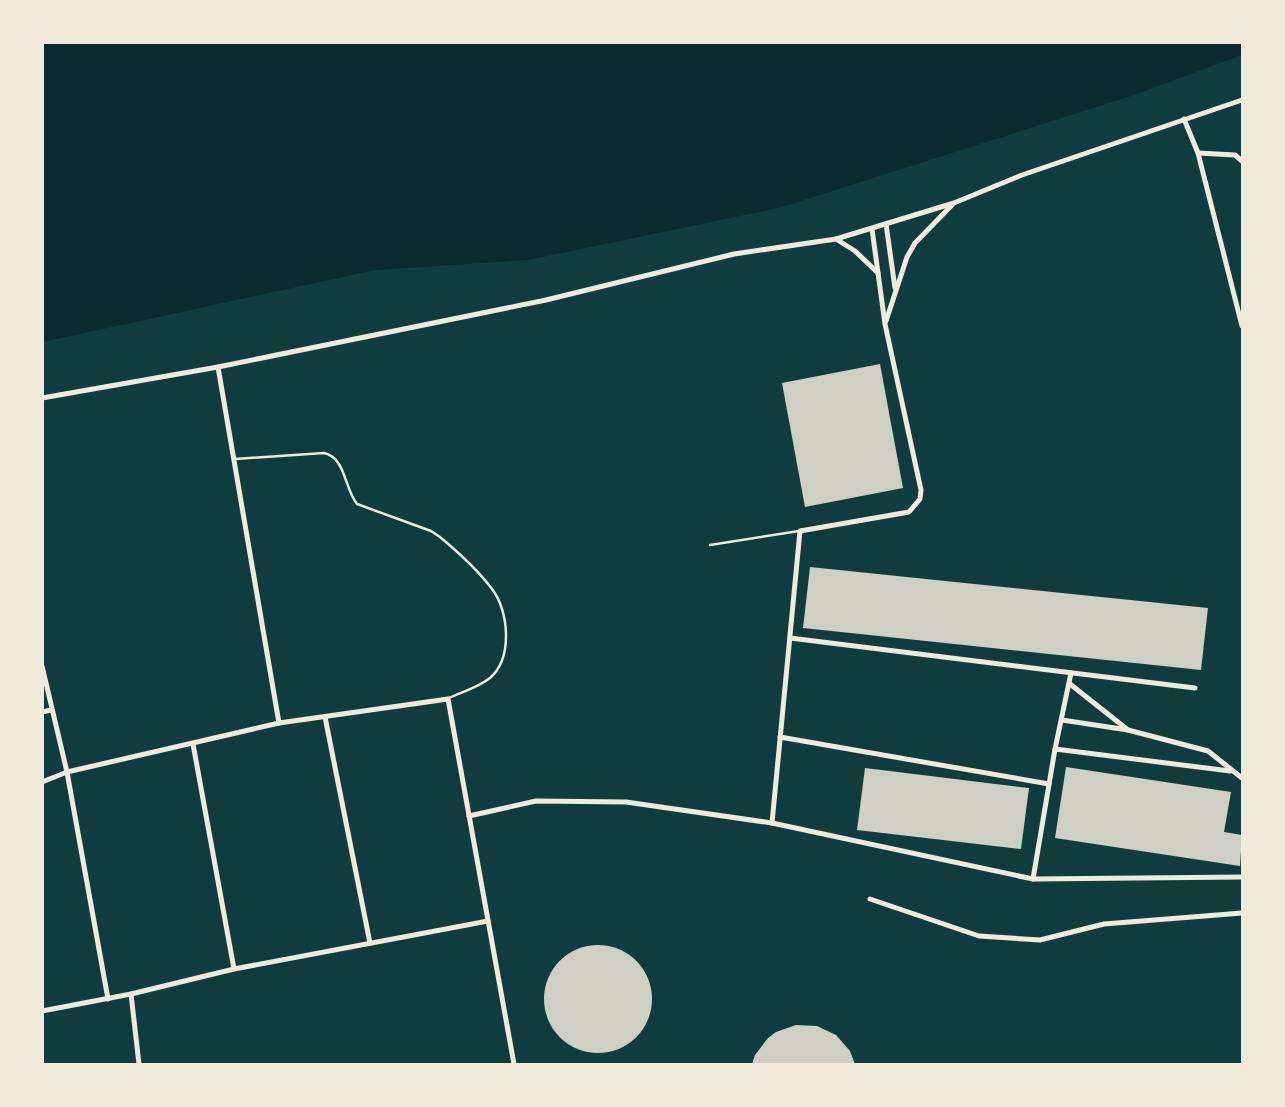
<svg xmlns="http://www.w3.org/2000/svg" width="1285" height="1107" font-family="Cabin,sans-serif">
<rect width="100%" height="100%" fill="#0f3d3e"/>
<path fill="#0a2a2b" d="M 1242,42 L 1242,55 L 1134,95 L 779,208 L 528,260 L 375,270 L 43,342 L 43,43 Z"/>
<g fill="#cfcfc3">
<path d="M 880,364 L 903,488 L 805,507 L 782,383 Z"/>
<path d="M 810,567 L 1208,608 L 1201,670 L 803,628 Z"/>
<path d="M 1066,767 L 1231,792 L 1224,832 L 1242,835 L 1240,866 L 1055,838 Z"/>
<path d="M 865,768 L 1029,788 L 1021,849 L 857,830 Z"/>
<circle cx="598" cy="999" r="54"/>
<path d="M 796,1025 L 817,1026 L 836,1035 L 850,1051 L 855,1064 L 752,1064 L 755,1055 L 768,1038 L 776,1032 Z"/>
</g>
<g fill="none" stroke-linecap="round" stroke-linejoin="round">
<g stroke="#f1e9da" stroke-width="2.5">
<path d="M 235,459 L 324,453 C 346,458 344,488 357,504 L 431,531 L 440,537 C 458,552 478,570 492,589 C 509,611 513,658 490,678 C 479,687 462,692 449,698"/>
<path d="M 710,545 L 799,531"/>
</g>
<g stroke="#f1e9da" stroke-width="5">
<path d="M 1184,119 L 1198,153 L 1242,326"/>
<path d="M 1198,153 L 1235,155 L 1242,161"/>
<path d="M 886,224 L 895,288"/>
<path d="M 836,239 L 855,251 L 878,273"/>
<path d="M 886,321 L 907,257 L 915,243 L 952,205"/>
<path d="M 218,367 L 279,723"/>
<path d="M 42,398 L 218,367 L 546,300 L 734,254 L 836,239 L 954,203 L 1022,175 L 1242,100"/>
<path d="M 790,638 L 1195,688"/>
<path d="M 42,666 L 67,772 L 108,999"/>
<path d="M 1070,684 L 1128,730"/>
<path d="M 42,712 L 51,710"/>
<path d="M 325,717 L 370,943"/>
<path d="M 1062,720 L 1128,730 L 1208,751 L 1242,778"/>
<path d="M 780,737 L 1049,784"/>
<path d="M 193,744 L 234,969"/>
<path d="M 1055,749 L 1230,771"/>
<path d="M 42,782 L 67,772 L 279,723 L 448,699 L 514,1064"/>
<path d="M 469,816 L 536,801 L 626,802 L 772,823 L 1033,879 L 1242,877"/>
<path d="M 772,823 L 800,531 L 909,512 L 920,499 L 921,490 L 885,324 L 872,229"/>
<path d="M 1033,879 L 1055,749 L 1071,673"/>
<path d="M 870,899 L 979,936 L 1040,940 L 1104,924 L 1242,913"/>
<path d="M 131,994 L 139,1064"/>
<path d="M 42,1011 L 131,994 L 234,969 L 488,921"/>
</g>
</g>
<rect width="1285" height="1107" fill="none" stroke="#f1e9da" stroke-width="88"/>
</svg>
